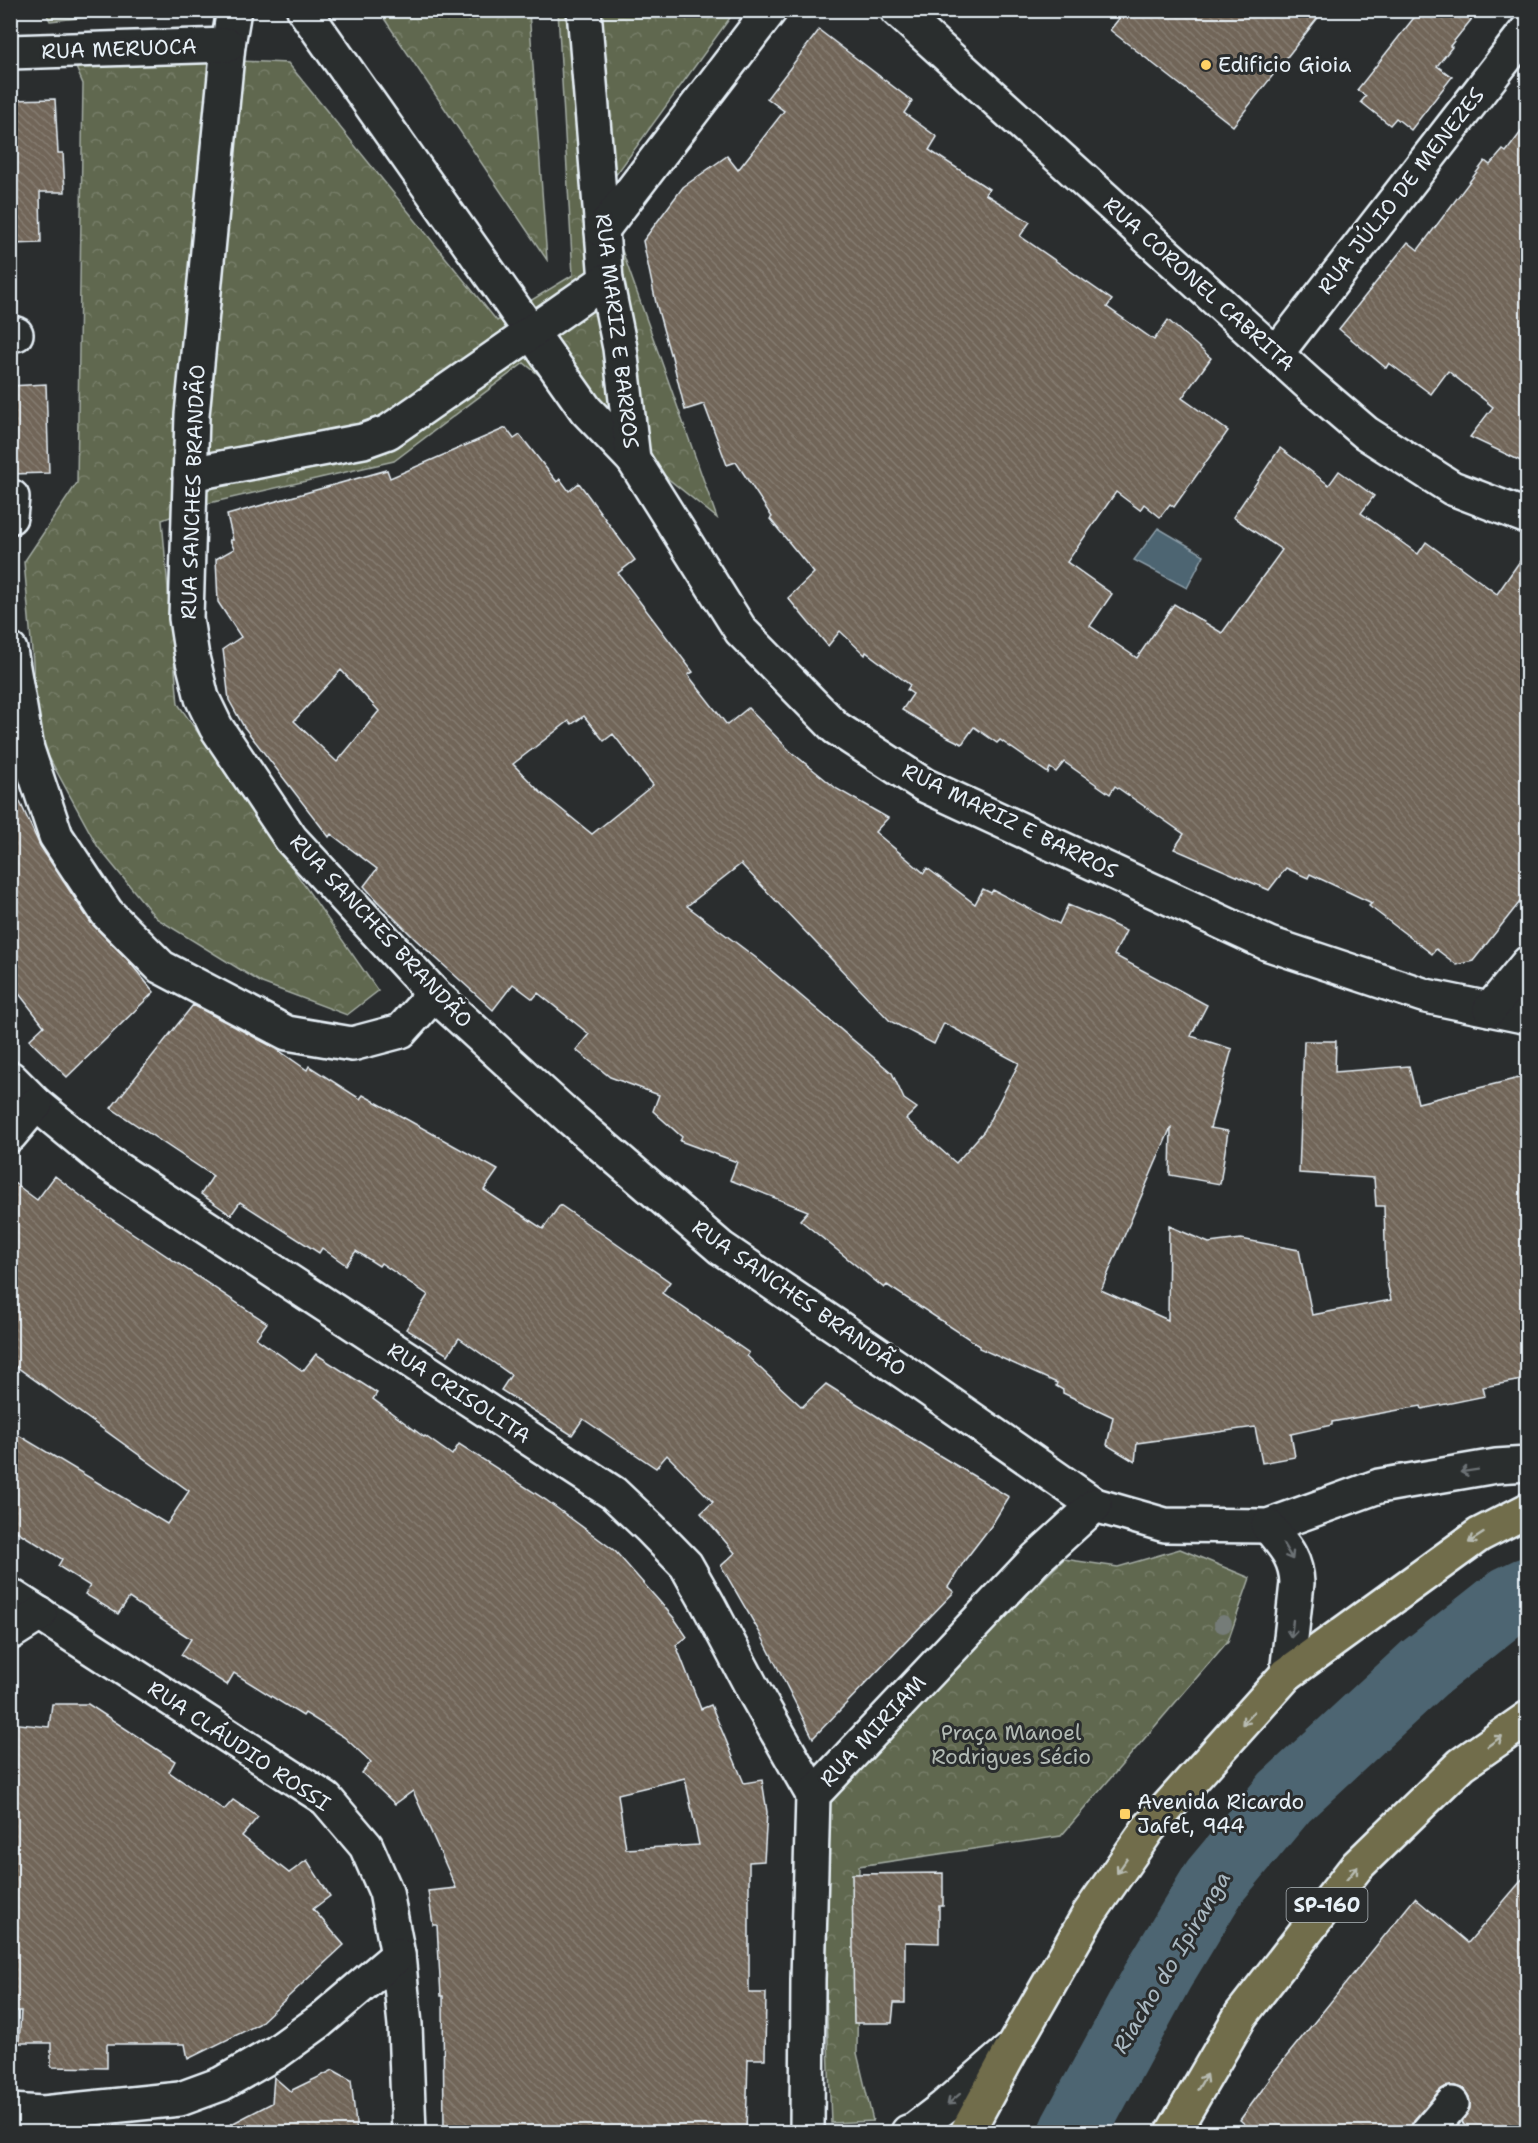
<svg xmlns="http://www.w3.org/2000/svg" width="1538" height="2143" font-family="'Shantell Sans',sans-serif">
<defs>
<pattern id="park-crowns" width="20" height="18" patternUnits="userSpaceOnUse" patternTransform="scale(1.5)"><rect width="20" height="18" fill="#60684f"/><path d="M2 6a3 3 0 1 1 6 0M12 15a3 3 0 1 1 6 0" fill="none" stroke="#777e69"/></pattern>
<pattern id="building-back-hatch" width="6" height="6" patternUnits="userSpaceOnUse" patternTransform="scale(1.5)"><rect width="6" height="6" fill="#716558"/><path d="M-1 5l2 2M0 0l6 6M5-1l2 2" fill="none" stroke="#857c71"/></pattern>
</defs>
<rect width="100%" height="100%" fill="#2a2d2e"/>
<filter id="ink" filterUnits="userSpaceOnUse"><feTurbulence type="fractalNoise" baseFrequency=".0167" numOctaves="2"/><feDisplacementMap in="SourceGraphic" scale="12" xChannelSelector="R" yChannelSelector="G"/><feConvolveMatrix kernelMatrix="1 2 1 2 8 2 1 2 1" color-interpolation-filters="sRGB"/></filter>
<g filter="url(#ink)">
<g fill="url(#park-crowns)" stroke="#a4aca4" stroke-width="1.5">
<path d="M 45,11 L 148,11 L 50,21 Z"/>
<path d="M 379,11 L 529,11 L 547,260 Z"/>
<path d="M 558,11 L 735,11 L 602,194 L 717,518 L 524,363 L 394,461 L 205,504 L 162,520 L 178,704 L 378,991 L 347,1015 L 262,983 L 156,918 L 98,847 L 40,741 L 24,562 L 77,483 L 83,84 L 75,65 L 213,60 L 288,63 L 497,321 L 573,275 Z"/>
<path d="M 1180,1549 L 1250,1578 L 1228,1641 L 1061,1836 L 859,1866 L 857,2053 L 873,2121 L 831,2123 L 819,1798 L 1064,1559 L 1118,1567 Z"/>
</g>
<path fill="#4d6572" stroke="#8b9da8" stroke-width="1.5" d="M 1158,528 L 1204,555 L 1187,588 L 1134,560 Z"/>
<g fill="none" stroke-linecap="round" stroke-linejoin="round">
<path stroke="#4d6572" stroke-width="68" d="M 1073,2132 L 1160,1972 L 1215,1881 L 1285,1797 L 1424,1668 L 1511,1599 L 1528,1591"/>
</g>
<g fill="url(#building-back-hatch)" stroke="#e8f1f8" stroke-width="1.5" fill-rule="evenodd">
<path d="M 1126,10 L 1324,10 L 1233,126 L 1110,30 Z"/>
<path d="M 1420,10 L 1479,10 L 1450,46 L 1452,47 L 1437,66 L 1452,77 L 1411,130 L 1396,118 L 1390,125 L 1361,102 L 1366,96 L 1357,90 Z"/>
<path d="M 819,30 L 912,101 L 904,113 L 937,137 L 929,150 L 989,189 L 985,194 L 1030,222 L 1020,236 L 1112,300 L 1107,307 L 1154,340 L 1168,320 L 1211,358 L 1182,398 L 1228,431 L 1174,507 L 1170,504 L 1160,517 L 1144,504 L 1140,510 L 1116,492 L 1067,562 L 1112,594 L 1090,626 L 1137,658 L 1174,604 L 1222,633 L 1282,550 L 1233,517 L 1280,448 L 1329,485 L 1339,471 L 1374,496 L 1361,513 L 1418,554 L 1426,542 L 1497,594 L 1527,551 L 1527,893 L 1473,961 L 1457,965 L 1436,949 L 1432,954 L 1369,906 L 1372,903 L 1310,874 L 1308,878 L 1286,868 L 1269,890 L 1174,849 L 1184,834 L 1115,786 L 1110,794 L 1064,762 L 1056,772 L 1050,768 L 1048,773 L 1000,740 L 997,743 L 974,727 L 962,744 L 948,737 L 902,710 L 913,694 L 907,690 L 910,685 L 866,652 L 865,655 L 840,631 L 828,646 L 788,598 L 814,573 L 770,519 L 772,517 L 736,462 L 727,465 L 704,404 L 685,410 L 671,353 L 670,354 L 656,303 L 643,241 L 683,187 L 727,156 L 738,170 L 784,111 L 767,98 Z"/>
<path d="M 55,99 L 58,153 L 63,153 L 65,192 L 40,192 L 41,243 L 10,244 L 10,100 Z"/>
<path d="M 1527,124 L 1527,464 L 1470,437 L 1493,407 L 1448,371 L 1431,394 L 1389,363 L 1386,368 L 1339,329 L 1408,242 L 1418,250 L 1485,161 L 1490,165 L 1503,150 L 1506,152 Z"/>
<path d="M 46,384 L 49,473 L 10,474 L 10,386 Z"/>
<path d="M 506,428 L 514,439 L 520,435 L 557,482 L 560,479 L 569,491 L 579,483 L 635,560 L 618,573 L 693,672 L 688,675 L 727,725 L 748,708 L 790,751 L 837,789 L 888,818 L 875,832 L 924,873 L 927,868 L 975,904 L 983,889 L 991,893 L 993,890 L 1059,924 L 1068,905 L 1097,917 L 1126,931 L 1114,955 L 1207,1005 L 1191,1036 L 1232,1049 L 1210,1128 L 1228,1131 L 1220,1184 L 1170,1175 L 1171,1127 L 1101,1290 L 1168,1320 L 1169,1226 L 1209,1243 L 1241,1239 L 1299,1250 L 1312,1315 L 1391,1300 L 1386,1277 L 1384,1206 L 1376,1206 L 1374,1178 L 1299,1173 L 1304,1041 L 1336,1041 L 1335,1072 L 1409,1066 L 1418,1103 L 1527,1076 L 1527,1379 L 1483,1387 L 1485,1396 L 1422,1409 L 1421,1406 L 1332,1422 L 1332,1425 L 1291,1434 L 1295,1457 L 1262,1463 L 1255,1427 L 1137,1443 L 1135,1462 L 1107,1445 L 1113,1417 L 1063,1393 L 1063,1390 L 1056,1386 L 1057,1383 L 979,1348 L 980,1346 L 887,1285 L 884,1288 L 800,1220 L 808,1211 L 730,1180 L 737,1162 L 680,1141 L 682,1137 L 653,1111 L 659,1095 L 610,1077 L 576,1050 L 589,1034 L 538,993 L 533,999 L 513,984 L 493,1010 L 416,940 L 377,901 L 364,886 L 377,869 L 331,834 L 329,837 L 244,727 L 229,700 L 223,649 L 241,637 L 218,602 L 216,559 L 234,549 L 230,540 L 233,540 L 227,515 L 387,470 L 390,478 ZM 341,670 L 379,711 L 337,762 L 294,721 ZM 584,716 L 604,741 L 613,734 L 653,785 L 592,834 L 540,792 L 513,764 L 569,721 L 572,724 ZM 741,864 L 890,1021 L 934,1044 L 944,1023 L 1019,1063 L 984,1131 L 956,1163 L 906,1119 L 917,1108 L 904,1099 L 892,1073 L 755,957 L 687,906 Z"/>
<path d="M 10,780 L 40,846 L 91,923 L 126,958 L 154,992 L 67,1077 L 29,1040 L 44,1026 L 10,982 Z"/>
<path d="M 193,1005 L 275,1048 L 307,1070 L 309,1066 L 360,1099 L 363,1095 L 498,1170 L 484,1190 L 543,1229 L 560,1205 L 598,1231 L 670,1282 L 662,1293 L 749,1353 L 747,1356 L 802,1407 L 826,1384 L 927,1448 L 1009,1497 L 991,1526 L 965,1560 L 948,1587 L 954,1592 L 813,1738 L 760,1633 L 721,1566 L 735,1553 L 701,1513 L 713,1502 L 667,1455 L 656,1468 L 583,1419 L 572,1435 L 501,1390 L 511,1375 L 459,1338 L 448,1355 L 406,1329 L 428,1295 L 381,1263 L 379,1266 L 356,1251 L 346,1265 L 322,1248 L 319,1253 L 240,1202 L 231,1215 L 201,1194 L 213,1176 L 111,1108 Z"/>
<path d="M 55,1176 L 107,1216 L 267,1323 L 256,1338 L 303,1371 L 316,1354 L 377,1393 L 373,1399 L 424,1437 L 425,1436 L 452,1455 L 459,1444 L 546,1500 L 615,1551 L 674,1618 L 687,1637 L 676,1645 L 701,1709 L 711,1705 L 744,1783 L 762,1780 L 767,1812 L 764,1861 L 749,1862 L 749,1993 L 766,1993 L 765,2059 L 748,2059 L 746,2133 L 444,2133 L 443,1996 L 441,1996 L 437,1925 L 433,1925 L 428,1891 L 456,1888 L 413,1791 L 395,1804 L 362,1773 L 371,1762 L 344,1737 L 305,1713 L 303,1716 L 234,1673 L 227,1685 L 181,1655 L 191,1639 L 129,1598 L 118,1614 L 85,1594 L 90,1586 L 58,1566 L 62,1559 L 10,1527 L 10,1430 L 167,1524 L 189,1491 L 10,1362 L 10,1180 L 37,1200 ZM 685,1778 L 699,1845 L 626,1849 L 618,1794 Z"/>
<path d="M 52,1704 L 88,1704 L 175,1761 L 169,1772 L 224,1810 L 233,1800 L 258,1817 L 242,1836 L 289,1873 L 307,1860 L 330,1896 L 313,1909 L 344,1945 L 259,2024 L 188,2059 L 185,2044 L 107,2044 L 107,2068 L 51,2067 L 51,2043 L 19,2043 L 21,2011 L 10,2011 L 10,1723 L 49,1727 Z"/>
<path d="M 943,1873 L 943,1906 L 939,1906 L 939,1943 L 905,1942 L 905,2003 L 894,2003 L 892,2023 L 854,2023 L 852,1874 Z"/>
<path d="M 1527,1874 L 1527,2133 L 1474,2133 L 1462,2122 L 1470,2108 L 1469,2097 L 1464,2089 L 1455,2086 L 1445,2087 L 1438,2092 L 1414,2120 L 1410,2133 L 1255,2133 L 1240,2120 L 1270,2079 L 1269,2078 L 1415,1898 L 1468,1943 Z"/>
<path d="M 333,2070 L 351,2080 L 357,2133 L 214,2133 L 272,2103 L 274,2077 L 290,2091 Z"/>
</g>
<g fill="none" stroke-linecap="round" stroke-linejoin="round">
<defs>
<g id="minor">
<path d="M 234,10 L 228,45 L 192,415 L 186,618 L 192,657 L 202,698 L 216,727 L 291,839 L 434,994 L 570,1118 L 721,1248 L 907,1374 L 1095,1505 L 1165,1525 L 1268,1526 L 1379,1486 L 1496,1466 L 1528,1464"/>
<path d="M 304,10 L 586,410 L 633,459"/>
<path d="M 584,10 L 606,280 L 620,348 L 633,459 L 741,631 L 836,728 L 924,785 L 1269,944 L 1426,996 L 1528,1017"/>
<path d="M 897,10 L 1310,385 L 1366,433 L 1452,488 L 1528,517"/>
<path d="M 10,52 L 228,45"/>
<path d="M 602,230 L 770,10"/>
<path d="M 10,334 L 16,334"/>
<path d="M 1276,354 L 1528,29"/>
<path d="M 190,474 L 363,441 L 388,432 L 606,280"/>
<path d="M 10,517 L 12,497"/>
<path d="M 10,650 L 27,749 L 56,836 L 107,913 L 161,967 L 287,1033 L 352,1044 L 401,1031 L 434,994"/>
<path d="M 1490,1009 L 1528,963"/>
<path d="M 10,1078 L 36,1104 L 108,1163 L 613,1493 L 650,1528 L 686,1565 L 708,1604 L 756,1695 L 813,1795"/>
<path d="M 10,1135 L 36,1104"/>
<path d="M 1268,1526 C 1284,1546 1296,1557 1297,1583 L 1287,1674"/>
<path d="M 10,1595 L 326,1799 L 366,1846 L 386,1892 L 398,1955 L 405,2025 L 409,2132"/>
<path d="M 10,1633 L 40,1614"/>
<path d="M 10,2111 L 43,2113 L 180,2099 L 221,2084 L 277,2052 L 320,2021 L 398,1955"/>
<path d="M 807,2132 L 808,1980 L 813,1795 L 1036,1559 L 1095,1505"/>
<path d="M 908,2132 L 914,2130 L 944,2107 L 1012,2048"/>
<path d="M 1428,2132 L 1452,2104"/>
</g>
<g id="major">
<path d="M 967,2132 L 1013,2047 L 1089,1914 L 1148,1829 L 1287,1674 L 1479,1535 L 1528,1510"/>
<path d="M 1173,2132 L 1241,2015 L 1357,1866 L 1462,1764 L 1528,1718"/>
</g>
</defs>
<use href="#minor" stroke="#e8f1f8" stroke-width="38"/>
<use href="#major" stroke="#e8f1f8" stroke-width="38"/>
<use href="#minor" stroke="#2a2d2e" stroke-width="33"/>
<use href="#major" stroke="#716d4b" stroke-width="33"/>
</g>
<circle fill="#757b78" cx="1223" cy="1624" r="9"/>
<defs><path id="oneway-shaft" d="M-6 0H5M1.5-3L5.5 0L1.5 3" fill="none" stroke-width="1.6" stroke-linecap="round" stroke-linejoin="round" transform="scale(1.5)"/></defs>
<g stroke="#6c7275">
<use href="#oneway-shaft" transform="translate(1469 1471) rotate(171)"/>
<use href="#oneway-shaft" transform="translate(1288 1552) rotate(59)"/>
<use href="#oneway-shaft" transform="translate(1292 1629) rotate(96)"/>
<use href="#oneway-shaft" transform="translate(954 2099) rotate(139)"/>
</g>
<g stroke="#b8bcb3">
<use href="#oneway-shaft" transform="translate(1476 1538) rotate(147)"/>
<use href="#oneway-shaft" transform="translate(1248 1718) rotate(132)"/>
<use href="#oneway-shaft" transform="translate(1495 1741) rotate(-35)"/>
<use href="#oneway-shaft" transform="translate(1122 1866) rotate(125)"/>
<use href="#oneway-shaft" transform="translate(1352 1873) rotate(-51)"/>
<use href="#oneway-shaft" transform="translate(1202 2082) rotate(-60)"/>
</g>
</g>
<g fill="#ffd166" stroke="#2a2d2e" stroke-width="2">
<circle cx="1206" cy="65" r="6"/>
<rect x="1119" y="1808" width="12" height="12" rx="3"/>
</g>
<g text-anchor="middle" stroke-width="6" stroke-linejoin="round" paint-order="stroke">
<rect fill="#2a2d2e" stroke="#afb6bb" stroke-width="1.5" x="1286.5" y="1888" width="81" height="34" rx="4.5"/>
<g font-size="20" font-weight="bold" fill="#e8f1f8">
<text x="1327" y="1912">SP-160</text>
</g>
<g font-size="21" fill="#e8f1f8" stroke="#2a2d2e">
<text transform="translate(119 49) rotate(-2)" y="7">RUA MERUOCA</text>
<text transform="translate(1401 191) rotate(-52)" y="7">RUA JÚLIO DE MENEZES</text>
<text transform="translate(1199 284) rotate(42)" y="7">RUA CORONEL CABRITA</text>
<text transform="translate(617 331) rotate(83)" y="7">RUA MARIZ E BARROS</text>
<text transform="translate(193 492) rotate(-88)" y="7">RUA SANCHES BRANDÃO</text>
<text transform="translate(1010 821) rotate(26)" y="7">RUA MARIZ E BARROS</text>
<text transform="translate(381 931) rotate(47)" y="7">RUA SANCHES BRANDÃO</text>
<text transform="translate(799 1298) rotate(35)" y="7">RUA SANCHES BRANDÃO</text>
<text transform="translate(459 1393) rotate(33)" y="7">RUA CRISOLITA</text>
<text transform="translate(873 1731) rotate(-47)" y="7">RUA MIRIAM</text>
<text transform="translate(239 1746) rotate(34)" y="7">RUA CLÁUDIO ROSSI</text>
</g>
<g font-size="21" fill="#e8f1f8" stroke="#2a2d2e" text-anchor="start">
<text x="1218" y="72">Edificio Gioia</text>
<text x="1137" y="1809">Avenida Ricardo<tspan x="1137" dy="24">Jafet, 944</tspan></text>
</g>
<g font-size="21" fill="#b2bab4" stroke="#2a2d2e">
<text x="1011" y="1740">Praça Manoel<tspan x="1011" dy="24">Rodrigues Sécio</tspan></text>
</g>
<g font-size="22" font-style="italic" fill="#aab9c2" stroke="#2a2d2e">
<text transform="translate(1171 1962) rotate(-59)" y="8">Riacho do Ipiranga</text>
</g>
</g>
<rect width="1538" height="2143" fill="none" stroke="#2a2d2e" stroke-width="36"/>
<rect x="18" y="18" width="1502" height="2107" fill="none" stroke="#e8f1f8" stroke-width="2" filter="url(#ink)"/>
</svg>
